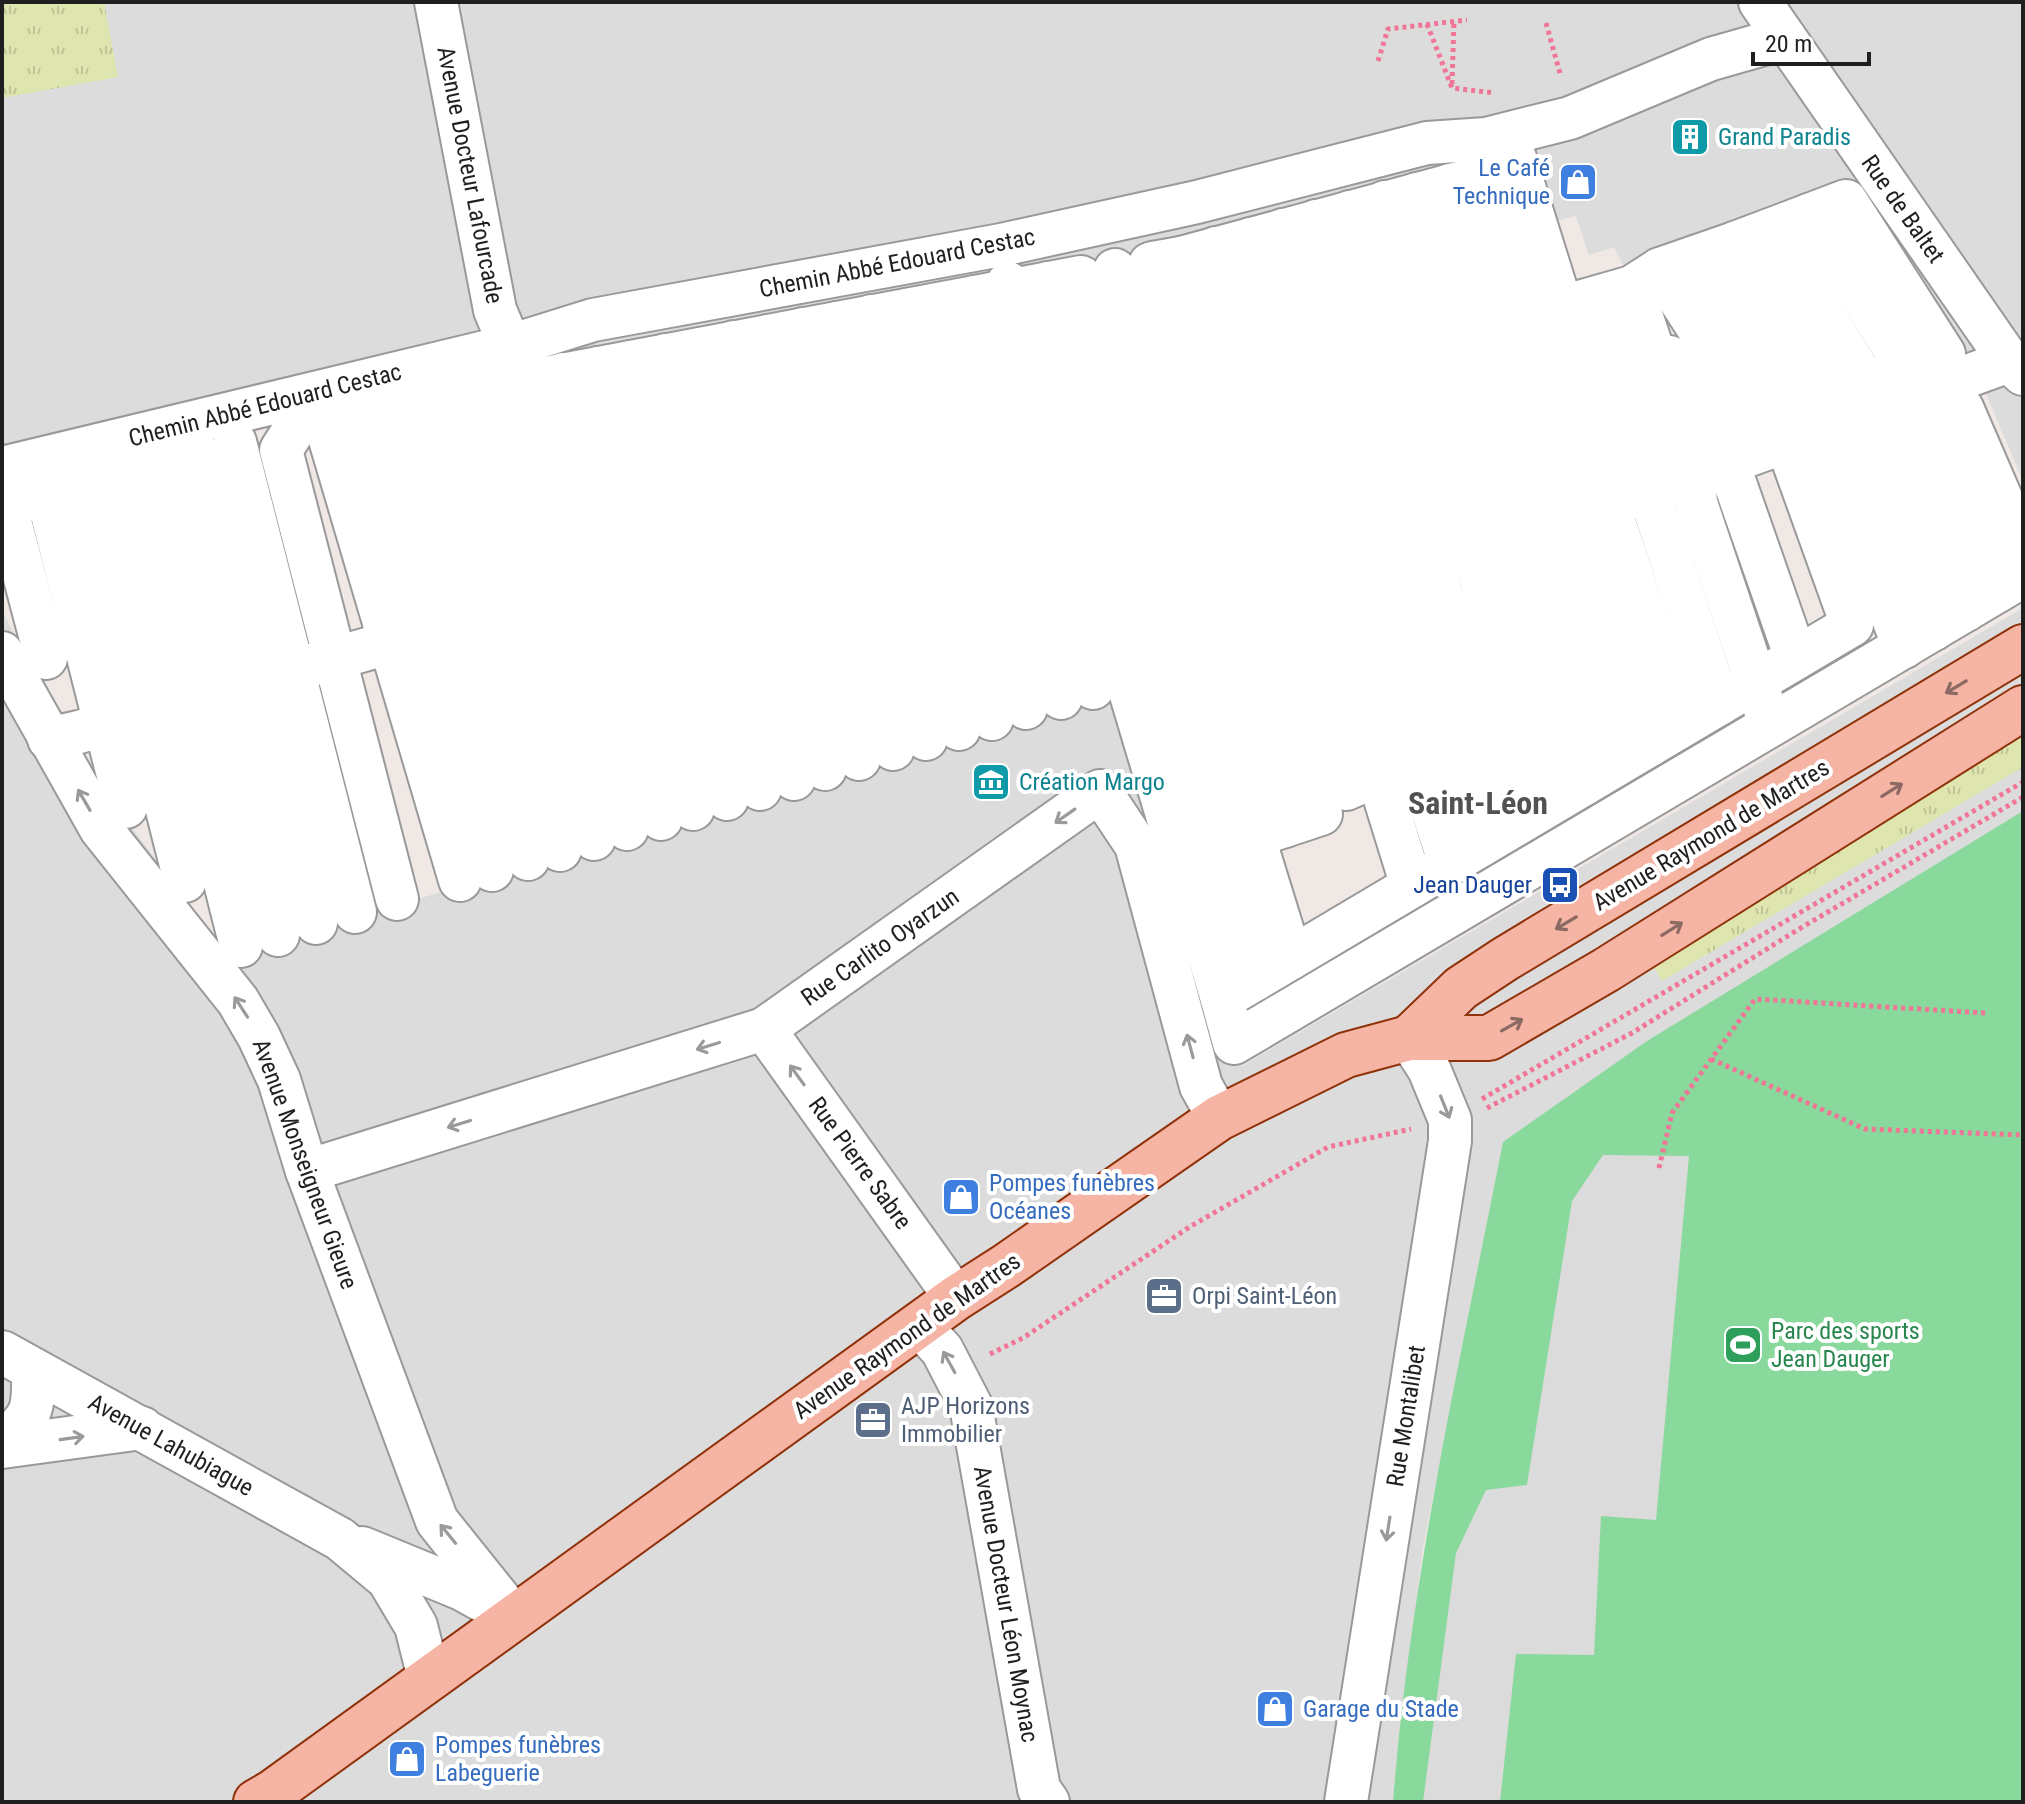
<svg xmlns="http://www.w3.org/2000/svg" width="2025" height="1804" font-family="'Roboto Condensed',sans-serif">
<defs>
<pattern id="grass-tufts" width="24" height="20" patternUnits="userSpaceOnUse" patternTransform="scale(2)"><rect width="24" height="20" fill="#dee5af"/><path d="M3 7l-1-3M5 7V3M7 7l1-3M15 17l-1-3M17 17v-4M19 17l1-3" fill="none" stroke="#bec496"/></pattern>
</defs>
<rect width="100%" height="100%" fill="#efe8e5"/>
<g fill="#dddcdc">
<path d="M 2,2 L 2023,2 L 2023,481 L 1970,356 L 1862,187 L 1642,266 L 1628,275 L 1614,247 L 1589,255 L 1576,216 L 1556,221 L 1536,154 L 1175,252 L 257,428 L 2,497 Z"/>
<path d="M 2023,608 L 2023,812 L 1503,1142 L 1423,1548 L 1397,1753 L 1393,1802 L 2,1802 L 2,611 L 57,713 L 67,710 L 73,715 L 85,755 L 80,758 L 228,956 L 1111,691 L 1217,1060 L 1242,1066 Z"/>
</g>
<g fill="url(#grass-tufts)">
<path d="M 2,2 L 104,2 L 118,77 L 2,98 Z"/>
<path d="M 2023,734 L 2023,767 L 1662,981 L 1653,966 Z"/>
</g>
<path fill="#89d89c" d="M 2023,811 L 2023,1802 L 1393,1802 C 1410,1579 1460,1361 1503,1142 L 1647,1041 Z"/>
<path fill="#dbdbdb" d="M 1603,1155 L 1689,1156 L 1656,1520 L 1601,1516 L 1594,1655 L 1516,1654 L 1500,1802 L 1423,1802 L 1456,1553 L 1486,1490 L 1527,1485 L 1572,1201 Z"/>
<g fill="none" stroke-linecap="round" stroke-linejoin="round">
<defs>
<g id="minor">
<path d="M 436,2 L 495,310 L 510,346"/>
<path d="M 1760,2 L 2009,361 L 2023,374"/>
<path d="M 1515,158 L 1622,500"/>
<path d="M 1484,176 L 1589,511"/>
<path d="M 1450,185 L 1556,523"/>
<path d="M 1417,194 L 1525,534"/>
<path d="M 1385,202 L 1491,545"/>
<path d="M 1350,212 L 1458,557"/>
<path d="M 1809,215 L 1906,367 L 1999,590"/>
<path d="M 1316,221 L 1427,568"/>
<path d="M 1283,230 L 1394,580 L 1483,844"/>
<path d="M 1770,230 L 1895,429 L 1966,610"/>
<path d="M 1251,239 L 1361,591 L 1450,864"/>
<path d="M 1216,248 L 1326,592"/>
<path d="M 1695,257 L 1811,432"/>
<path d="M 1181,258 L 1346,789 L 1449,743"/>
<path d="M 1153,263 L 1181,258 L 1518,167"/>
<path d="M 1150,264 L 1321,814 L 1227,845"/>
<path d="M 1660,269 L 1774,445"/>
<path d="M 1115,270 L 1285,826"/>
<path d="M 1008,283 L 1222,999 L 1852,625 L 1786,441"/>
<path d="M 1048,283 L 1159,650 L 1256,979"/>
<path d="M 1632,287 L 1694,475 L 1696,503 L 1765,709"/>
<path d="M 975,297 L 1093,688"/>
<path d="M 1596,298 L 1655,488"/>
<path d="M 940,304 L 1061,698"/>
<path d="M 907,310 L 1026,708"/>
<path d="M 872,316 L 992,719"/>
<path d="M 837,323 L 959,729"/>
<path d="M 803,329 L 926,739"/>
<path d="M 768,336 L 893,749"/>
<path d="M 734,342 L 859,759"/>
<path d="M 701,349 L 825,769"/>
<path d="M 666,355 L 794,779"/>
<path d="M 1670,357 L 1739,459"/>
<path d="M 631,362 L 760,789"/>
<path d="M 598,368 L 727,799"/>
<path d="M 564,374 L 693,809"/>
<path d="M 529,381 L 661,819"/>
<path d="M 496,387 L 627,829"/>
<path d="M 461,394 L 594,839"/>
<path d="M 427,400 L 560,850"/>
<path d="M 394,406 L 528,859"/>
<path d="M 358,413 L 492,870"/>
<path d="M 324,419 L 460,880"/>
<path d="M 1820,429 L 1904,647"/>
<path d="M 1862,439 L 1735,243 L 1846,201 L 1944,354 L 1890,373"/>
<path d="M 235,442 L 355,912"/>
<path d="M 161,463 L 278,935"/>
<path d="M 1728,463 L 1796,658"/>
<path d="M 2,468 L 510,346 L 593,320 L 1001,245 L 1197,202 L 1427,143 L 1486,139 L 1570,118 L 1711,59 L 1785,38"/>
<path d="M 122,474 L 241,946"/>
<path d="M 85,484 L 185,881"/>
<path d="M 1648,490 L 1719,704"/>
<path d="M 1608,504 L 1683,725"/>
<path d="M 1575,516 L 1650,745"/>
<path d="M 1539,529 L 1616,765"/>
<path d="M 1505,541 L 1584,784"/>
<path d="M 1472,552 L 1551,803"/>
<path d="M 1432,566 L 1518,823"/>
<path d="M 1358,592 L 1694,475 L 2009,361"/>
<path d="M 1265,625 L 1325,605 L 1412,886"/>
<path d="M 1934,629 L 1862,439 L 1962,408 L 2023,549"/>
<path d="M 2,653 L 101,829 L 238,1001 L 259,1037 L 279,1080 L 307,1171 L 437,1521 L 514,1617"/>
<path d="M 46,658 L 6,506 L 47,494"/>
<path d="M 49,739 L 79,732 L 1024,460 L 1632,287 L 1660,269 L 1735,243"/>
<path d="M 126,807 L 47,494 L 198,453 L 316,923"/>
<path d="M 397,899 L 281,450 L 297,425 L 1081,277 L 1291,958"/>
<path d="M 1222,999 L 1234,1043 L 2023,576"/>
<path d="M 764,1029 L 956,1298"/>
<path d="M 307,1171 L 764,1029 L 1100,791 L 1136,845 L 1201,1086 L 1219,1118"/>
<path d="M 919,1325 L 942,1350 L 971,1406 L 1039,1789 L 1048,1802"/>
<path d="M 2,1352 L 340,1539 L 388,1579 L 416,1626 L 429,1678"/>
<path d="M 2,1443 C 33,1416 34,1411 33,1370"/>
<path d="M 2,1447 L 142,1428"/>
<path d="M 362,1548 L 462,1589 L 502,1611"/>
<path d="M 1346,1802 L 1450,1141 L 1450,1120 L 1429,1069 L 1409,1038"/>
</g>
<g id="major">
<path d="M 1409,1038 L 1461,988 L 1505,959 L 2023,647"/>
<path d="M 256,1802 L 273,1792 L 956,1298 L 1006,1266 L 1219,1118 L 1346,1055 L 1409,1038 L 1489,1038 L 1606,970 L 2023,708"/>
</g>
</defs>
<use href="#minor" stroke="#999" stroke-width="46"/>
<use href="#major" stroke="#8f320a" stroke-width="48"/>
<g stroke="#f07596" stroke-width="5" stroke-dasharray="4 4" stroke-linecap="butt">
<path d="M 1546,23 L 1561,77"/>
<path d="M 1427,24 L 1452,88 L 1495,93"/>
<path d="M 1378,61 L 1388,29 L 1467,20"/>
<path d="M 1452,84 L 1454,21"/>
<path d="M 1711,1059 L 1865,1129 L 2023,1135"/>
<path d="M 1482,1099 L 2023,782"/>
<path d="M 1487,1108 L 1632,1033 L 1799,929 L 2023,797"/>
<path d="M 1659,1168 L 1672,1113 L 1755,999 L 1985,1013"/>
<path d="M 990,1354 L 1023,1338 L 1191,1226 L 1328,1147 L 1411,1129"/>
</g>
<use href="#minor" stroke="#fff" stroke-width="42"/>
<use href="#major" stroke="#f5b4a4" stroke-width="44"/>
</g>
<defs><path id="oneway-shaft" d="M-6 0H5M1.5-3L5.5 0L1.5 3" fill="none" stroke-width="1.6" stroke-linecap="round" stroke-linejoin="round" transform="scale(2)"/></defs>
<g stroke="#8a6a62">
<use href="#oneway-shaft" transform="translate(1956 687) rotate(149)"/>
<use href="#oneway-shaft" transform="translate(1892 790) rotate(-32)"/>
<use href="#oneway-shaft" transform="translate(1566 923) rotate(149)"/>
<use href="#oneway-shaft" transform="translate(1672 929) rotate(-32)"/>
<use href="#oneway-shaft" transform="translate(1512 1025) rotate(-29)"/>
</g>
<g stroke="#9a9a9a">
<use href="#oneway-shaft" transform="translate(84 800) rotate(-120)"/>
<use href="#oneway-shaft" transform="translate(1065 816) rotate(145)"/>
<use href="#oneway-shaft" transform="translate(241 1007) rotate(-123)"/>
<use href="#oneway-shaft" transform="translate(708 1046) rotate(163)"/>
<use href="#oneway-shaft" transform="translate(1190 1046) rotate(-105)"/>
<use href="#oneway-shaft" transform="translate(797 1075) rotate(-126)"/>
<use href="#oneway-shaft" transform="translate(1445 1107) rotate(68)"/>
<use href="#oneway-shaft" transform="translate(459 1124) rotate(163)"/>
<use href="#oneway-shaft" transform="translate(949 1362) rotate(-119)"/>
<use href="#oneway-shaft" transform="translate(72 1438) rotate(-8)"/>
<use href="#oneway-shaft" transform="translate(1388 1529) rotate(99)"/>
<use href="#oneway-shaft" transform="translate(448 1534) rotate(-129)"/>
</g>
<defs>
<symbol id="building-square" viewBox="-11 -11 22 22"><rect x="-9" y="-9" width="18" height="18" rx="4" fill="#0f9aa8" stroke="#fff"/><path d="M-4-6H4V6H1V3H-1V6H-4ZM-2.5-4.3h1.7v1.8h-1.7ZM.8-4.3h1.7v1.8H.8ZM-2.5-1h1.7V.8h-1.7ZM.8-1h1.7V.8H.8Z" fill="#fff"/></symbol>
<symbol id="shop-square" viewBox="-11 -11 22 22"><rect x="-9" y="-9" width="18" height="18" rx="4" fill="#3f7fe0" stroke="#fff"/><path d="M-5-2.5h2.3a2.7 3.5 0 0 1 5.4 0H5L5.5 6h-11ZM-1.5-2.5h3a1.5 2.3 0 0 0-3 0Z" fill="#fff"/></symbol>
<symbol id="museum-square" viewBox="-11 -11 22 22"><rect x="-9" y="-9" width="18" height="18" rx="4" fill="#0f9aa8" stroke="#fff"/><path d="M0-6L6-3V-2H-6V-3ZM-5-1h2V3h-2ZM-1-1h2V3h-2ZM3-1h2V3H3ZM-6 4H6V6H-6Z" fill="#fff"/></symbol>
<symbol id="bus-square" viewBox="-11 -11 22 22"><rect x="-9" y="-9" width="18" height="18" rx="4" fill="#1a4fb4" stroke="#fff"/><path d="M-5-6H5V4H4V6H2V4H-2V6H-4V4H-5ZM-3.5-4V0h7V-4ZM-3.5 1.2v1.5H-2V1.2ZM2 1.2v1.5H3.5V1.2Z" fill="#fff"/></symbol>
<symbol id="office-square" viewBox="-11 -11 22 22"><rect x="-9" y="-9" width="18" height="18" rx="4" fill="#5c6f8a" stroke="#fff"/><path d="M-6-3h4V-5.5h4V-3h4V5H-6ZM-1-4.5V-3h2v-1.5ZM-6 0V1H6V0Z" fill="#fff"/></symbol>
<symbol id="stadium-square" viewBox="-11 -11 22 22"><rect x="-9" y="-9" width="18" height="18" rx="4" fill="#2e9e5b" stroke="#fff"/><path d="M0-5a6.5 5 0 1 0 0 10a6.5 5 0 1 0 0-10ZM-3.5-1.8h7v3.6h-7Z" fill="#fff"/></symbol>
</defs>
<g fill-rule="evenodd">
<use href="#building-square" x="1668" y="115" width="44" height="44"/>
<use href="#shop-square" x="1556" y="160" width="44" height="44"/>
<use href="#museum-square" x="969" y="760" width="44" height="44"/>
<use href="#bus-square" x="1538" y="863" width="44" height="44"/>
<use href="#shop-square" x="939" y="1175" width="44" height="44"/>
<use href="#office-square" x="1142" y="1274" width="44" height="44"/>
<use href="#stadium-square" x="1721" y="1323" width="44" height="44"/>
<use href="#office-square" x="851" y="1398" width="44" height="44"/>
<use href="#shop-square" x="1253" y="1687" width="44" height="44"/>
<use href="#shop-square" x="385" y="1737" width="44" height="44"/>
</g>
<g text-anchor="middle" stroke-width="8" stroke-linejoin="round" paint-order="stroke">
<g font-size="24" fill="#0d838f" stroke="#fff" text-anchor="start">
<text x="1718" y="145">Grand Paradis</text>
<text x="1019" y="790">Création Margo</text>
</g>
<g font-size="24" fill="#366cbe" stroke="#fff" text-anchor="start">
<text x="1550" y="176" text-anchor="end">Le Café<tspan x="1550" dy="28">Technique</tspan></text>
<text x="989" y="1191">Pompes funèbres<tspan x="989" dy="28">Océanes</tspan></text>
<text x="1303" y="1717">Garage du Stade</text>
<text x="435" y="1753">Pompes funèbres<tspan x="435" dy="28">Labeguerie</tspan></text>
</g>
<g font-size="24" fill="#1f1f1f" stroke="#fff">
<text transform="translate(470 175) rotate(79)" y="8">Avenue Docteur Lafourcade</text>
<text transform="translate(1903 209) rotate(55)" y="8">Rue de Baltet</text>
<text transform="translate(897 263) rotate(-11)" y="8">Chemin Abbé Edouard Cestac</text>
<text transform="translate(265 405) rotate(-14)" y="8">Chemin Abbé Edouard Cestac</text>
<text transform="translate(1711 835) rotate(-31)" y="8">Avenue Raymond de Martres</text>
<text transform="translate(880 947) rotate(-35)" y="8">Rue Carlito Oyarzun</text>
<text transform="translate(860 1163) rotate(54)" y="8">Rue Pierre Sabre</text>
<text transform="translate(305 1164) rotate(70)" y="8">Avenue Monseigneur Gieure</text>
<text transform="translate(907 1336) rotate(-35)" y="8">Avenue Raymond de Martres</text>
<text transform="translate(1406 1416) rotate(-81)" y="8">Rue Montalibet</text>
<text transform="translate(171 1445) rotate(29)" y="8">Avenue Lahubiague</text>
<text transform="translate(1006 1604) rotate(80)" y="8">Avenue Docteur Léon Moynac</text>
</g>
<g font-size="24" fill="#164399" stroke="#fff" text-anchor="end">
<text x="1532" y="893">Jean Dauger</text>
</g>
<g font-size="24" fill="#4e5e75" stroke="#fff" text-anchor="start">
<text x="1192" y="1304">Orpi Saint-Léon</text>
<text x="901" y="1414">AJP Horizons<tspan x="901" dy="28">Immobilier</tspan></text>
</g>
<g font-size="24" fill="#27864d" stroke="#fff" text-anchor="start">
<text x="1771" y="1339">Parc des sports<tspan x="1771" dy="28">Jean Dauger</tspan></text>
</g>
<g font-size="32" font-weight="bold" fill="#525252" stroke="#fff">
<text x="1478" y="814">Saint-Léon</text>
</g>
</g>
<rect width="2025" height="1804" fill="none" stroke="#1f1f1f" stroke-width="8"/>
<path d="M1753 52v12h116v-12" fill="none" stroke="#1f1f1f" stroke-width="4"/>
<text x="1765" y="52" font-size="24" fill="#1f1f1f" stroke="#ffffff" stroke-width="6" paint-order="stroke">20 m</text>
</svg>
